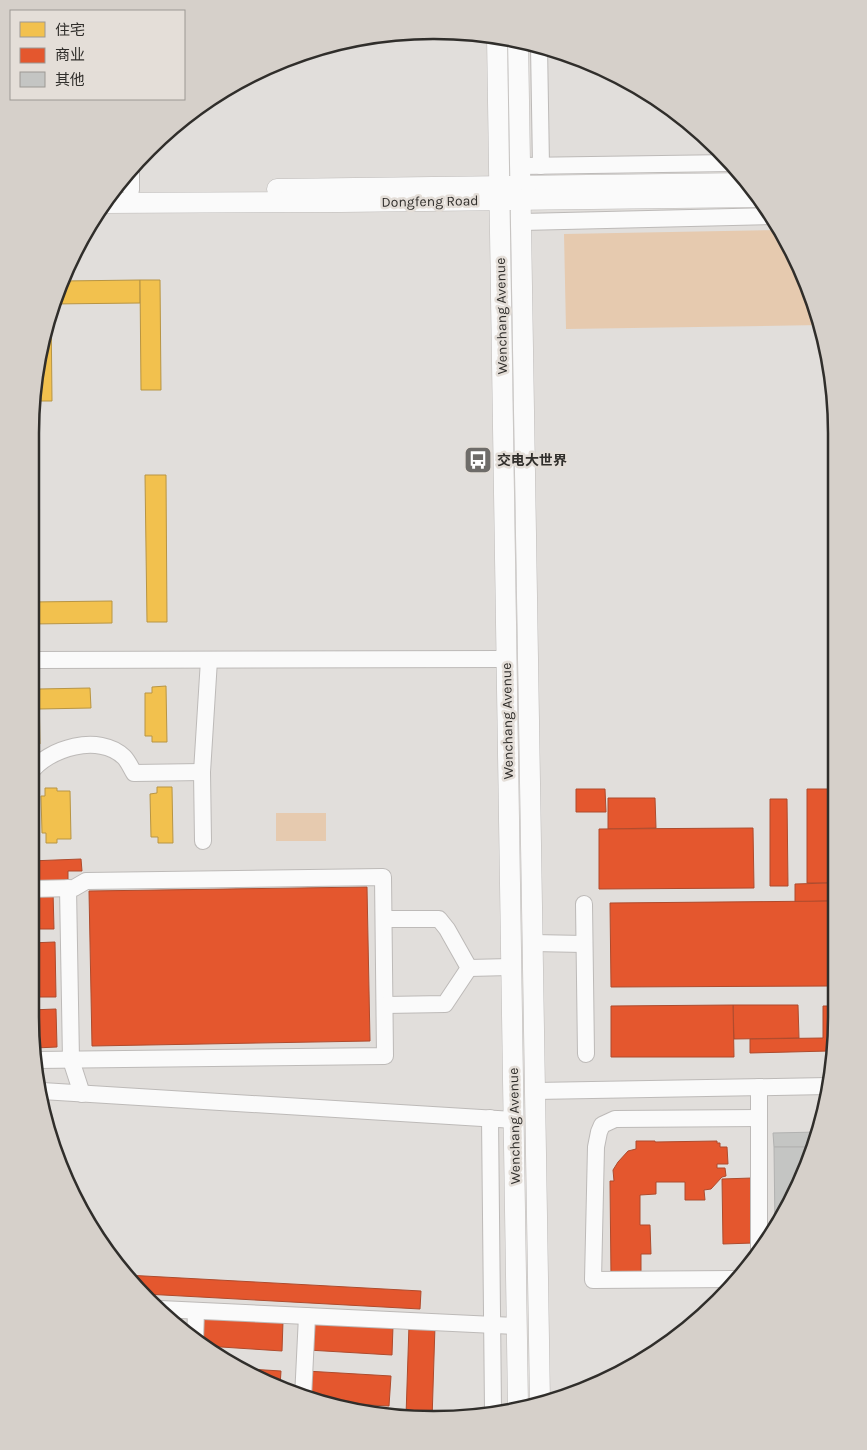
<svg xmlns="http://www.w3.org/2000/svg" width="867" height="1450" font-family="Karla,'Noto Sans SC',sans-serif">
<rect width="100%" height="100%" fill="#e1dedb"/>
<g fill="#e6caaf">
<path d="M 782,230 L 821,325 L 566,329 L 564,234 Z"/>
<rect x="276" y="813" width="50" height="28"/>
</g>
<g fill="#f2c14e" stroke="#b89544">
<path d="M 140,280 L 140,303 L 51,304 L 63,281 Z"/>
<path d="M 140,280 L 160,280 L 161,390 L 141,390 Z"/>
<path d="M 51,306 L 52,401 L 32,401 Z"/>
<path d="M 145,475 L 166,475 L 167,622 L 147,622 Z"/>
<path d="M 112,601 L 112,623 L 31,624 L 31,602 Z"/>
<path d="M 166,686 L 167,742 L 152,742 L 152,736 L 145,736 L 145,693 L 152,693 L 152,687 Z"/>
<path d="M 90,688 L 91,708 L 39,709 L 39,689 Z"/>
<path d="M 30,689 L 39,689 L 40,744 L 30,745 Z"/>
<path d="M 157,787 L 172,787 L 173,843 L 158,843 L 158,837 L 151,837 L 150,794 L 157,793 Z"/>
<path d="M 45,788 L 57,788 L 57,791 L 70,791 L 71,839 L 57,839 L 57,843 L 46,843 L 46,833 L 42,833 L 41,796 L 45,796 Z"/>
</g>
<g fill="#e4572e" stroke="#ae4b2d">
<path d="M 576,789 L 605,789 L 606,812 L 576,812 Z"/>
<path d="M 807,789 L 828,789 L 829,883 L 807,883 Z"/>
<path d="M 608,798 L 655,798 L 656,828 L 608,829 Z"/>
<path d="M 770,799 L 787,799 L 788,886 L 770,886 Z"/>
<path d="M 753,828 L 754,888 L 599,889 L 599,829 Z"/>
<path d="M 81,859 L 82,871 L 68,871 L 68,882 L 30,882 L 30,861 Z"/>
<path d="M 829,883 L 829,901 L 795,902 L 795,884 Z"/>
<path d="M 367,887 L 370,1041 L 92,1046 L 89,891 Z"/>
<path d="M 53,891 L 54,929 L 30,929 L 30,892 Z"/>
<path d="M 833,901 L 833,986 L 611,987 L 610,903 Z"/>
<path d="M 55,942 L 56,997 L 30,997 L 30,943 Z"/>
<path d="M 733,1005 L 798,1005 L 799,1038 L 734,1039 Z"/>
<path d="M 733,1005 L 734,1057 L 611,1057 L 611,1006 Z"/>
<path d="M 823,1006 L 836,1006 L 836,1043 L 829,1051 L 750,1053 L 750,1039 L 823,1038 Z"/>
<path d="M 56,1009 L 57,1047 L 35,1048 L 30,1010 Z"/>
<path d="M 636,1141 L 655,1141 L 655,1142 L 717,1141 L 717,1143 L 720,1143 L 720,1147 L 727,1147 L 728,1164 L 717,1164 L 717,1168 L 725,1168 L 726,1176 L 722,1177 L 711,1189 L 704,1190 L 705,1200 L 685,1200 L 685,1182 L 656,1182 L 656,1194 L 640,1195 L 640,1225 L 650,1225 L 651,1254 L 641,1254 L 641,1275 L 611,1276 L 610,1181 L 614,1181 L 613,1170 L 618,1162 L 628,1151 L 636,1149 Z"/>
<path d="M 752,1178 L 753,1243 L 723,1244 L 722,1179 Z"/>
<path d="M 126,1275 L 421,1291 L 420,1309 L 145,1294 Z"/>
<path d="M 202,1317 L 283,1321 L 282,1351 L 206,1346 L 201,1344 Z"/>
<path d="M 309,1321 L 393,1326 L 392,1355 L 308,1350 Z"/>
<path d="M 409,1325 L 435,1326 L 432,1420 L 406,1416 Z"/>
<path d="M 249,1369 L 281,1371 L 280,1386 Z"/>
<path d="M 306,1371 L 391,1376 L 389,1406 L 331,1403 L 305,1399 Z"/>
</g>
<g fill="#c4c5c3" stroke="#b2b2b1">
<path d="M 818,1132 L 815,1147 L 774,1147 L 773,1133 Z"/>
<path d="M 774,1147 L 815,1147 L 775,1228 Z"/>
</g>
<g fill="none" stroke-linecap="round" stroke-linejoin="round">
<defs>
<g id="minor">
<path d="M 539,46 L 541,166"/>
<path d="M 521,166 L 732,163"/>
<path d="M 131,190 L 131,169"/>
<path d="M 522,222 L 772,216"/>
<path d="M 31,660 L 507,659"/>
<path d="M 30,773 C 48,748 99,733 124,757 C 128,761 131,768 134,773 L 202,772"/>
<path d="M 203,841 L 202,772 L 209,660"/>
<path d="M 68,888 L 71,1060 L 82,1094"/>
<path d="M 30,889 L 74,888 L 86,881 L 383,877 L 385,1056 L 37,1060"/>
<path d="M 584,904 L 586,1054"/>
<path d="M 384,919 L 439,919 L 447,929 L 469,968 L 445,1004 L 385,1005"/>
<path d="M 533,943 L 584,944"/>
<path d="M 469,968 L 511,967"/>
<path d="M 759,1087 L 759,1251"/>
<path d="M 42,1091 L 514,1120"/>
<path d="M 535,1091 L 828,1086"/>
<path d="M 490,1118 L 493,1410"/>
<path d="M 733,1279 L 593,1280 L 596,1147 L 599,1132 L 602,1125 L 615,1119 L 759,1118"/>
<path d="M 160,1309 L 517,1326"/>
<path d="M 195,1340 L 196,1311"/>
<path d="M 303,1398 L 307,1316"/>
</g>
<g id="major">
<path d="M 497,36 L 518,1406"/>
<path d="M 518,39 L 540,1402"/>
<path d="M 277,189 L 748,183"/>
<path d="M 103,203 L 341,202 L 758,197"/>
</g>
</defs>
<use href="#minor" stroke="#bdbab8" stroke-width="18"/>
<use href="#major" stroke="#bdbab8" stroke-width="21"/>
<use href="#minor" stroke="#fafafa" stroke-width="16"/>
<use href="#major" stroke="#fafafa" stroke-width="20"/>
</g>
<defs>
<symbol id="bus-square" viewBox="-11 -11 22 22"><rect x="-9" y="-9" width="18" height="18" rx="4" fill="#6e6c69" stroke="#e4ded8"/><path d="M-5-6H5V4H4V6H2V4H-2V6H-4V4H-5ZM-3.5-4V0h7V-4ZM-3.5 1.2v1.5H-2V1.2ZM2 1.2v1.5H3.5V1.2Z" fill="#fff"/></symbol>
</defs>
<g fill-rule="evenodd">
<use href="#bus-square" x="462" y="444" width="32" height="32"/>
</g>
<g text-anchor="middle" stroke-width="5" stroke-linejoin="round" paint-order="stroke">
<g font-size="14" fill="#302e2b" stroke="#e4ded8">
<text transform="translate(430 201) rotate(-1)" y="5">Dongfeng Road</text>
<text transform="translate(501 316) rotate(-91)" y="5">Wenchang Avenue</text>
<text transform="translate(507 721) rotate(-91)" y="5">Wenchang Avenue</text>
<text transform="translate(514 1126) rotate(-91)" y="5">Wenchang Avenue</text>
</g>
<g font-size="14" font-weight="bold" fill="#302e2b" stroke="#e4ded8" text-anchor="start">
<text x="497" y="465">交电大世界</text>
</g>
</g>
<path d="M0 0H867V1450H0ZM433 39H434A394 394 0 0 1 828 433V1017A394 394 0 0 1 434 1411H433A394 394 0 0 1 39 1017V433A394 394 0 0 1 433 39Z" fill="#d6d0ca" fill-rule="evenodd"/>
<path fill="none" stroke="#302e2b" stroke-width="2.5" d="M433 39H434A394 394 0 0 1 828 433V1017A394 394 0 0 1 434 1411H433A394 394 0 0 1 39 1017V433A394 394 0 0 1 433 39Z"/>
<rect x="10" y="10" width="175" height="90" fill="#e4ded8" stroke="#9c9893"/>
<rect x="20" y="22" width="25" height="15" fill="#f2c14e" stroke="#9c9893"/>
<text x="55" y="35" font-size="15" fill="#302e2b">住宅</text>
<rect x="20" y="48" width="25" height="15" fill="#e4572e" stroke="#9c9893"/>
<text x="55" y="60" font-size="15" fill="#302e2b">商业</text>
<rect x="20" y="72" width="25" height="15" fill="#c4c5c3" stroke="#9c9893"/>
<text x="55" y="85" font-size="15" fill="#302e2b">其他</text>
</svg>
